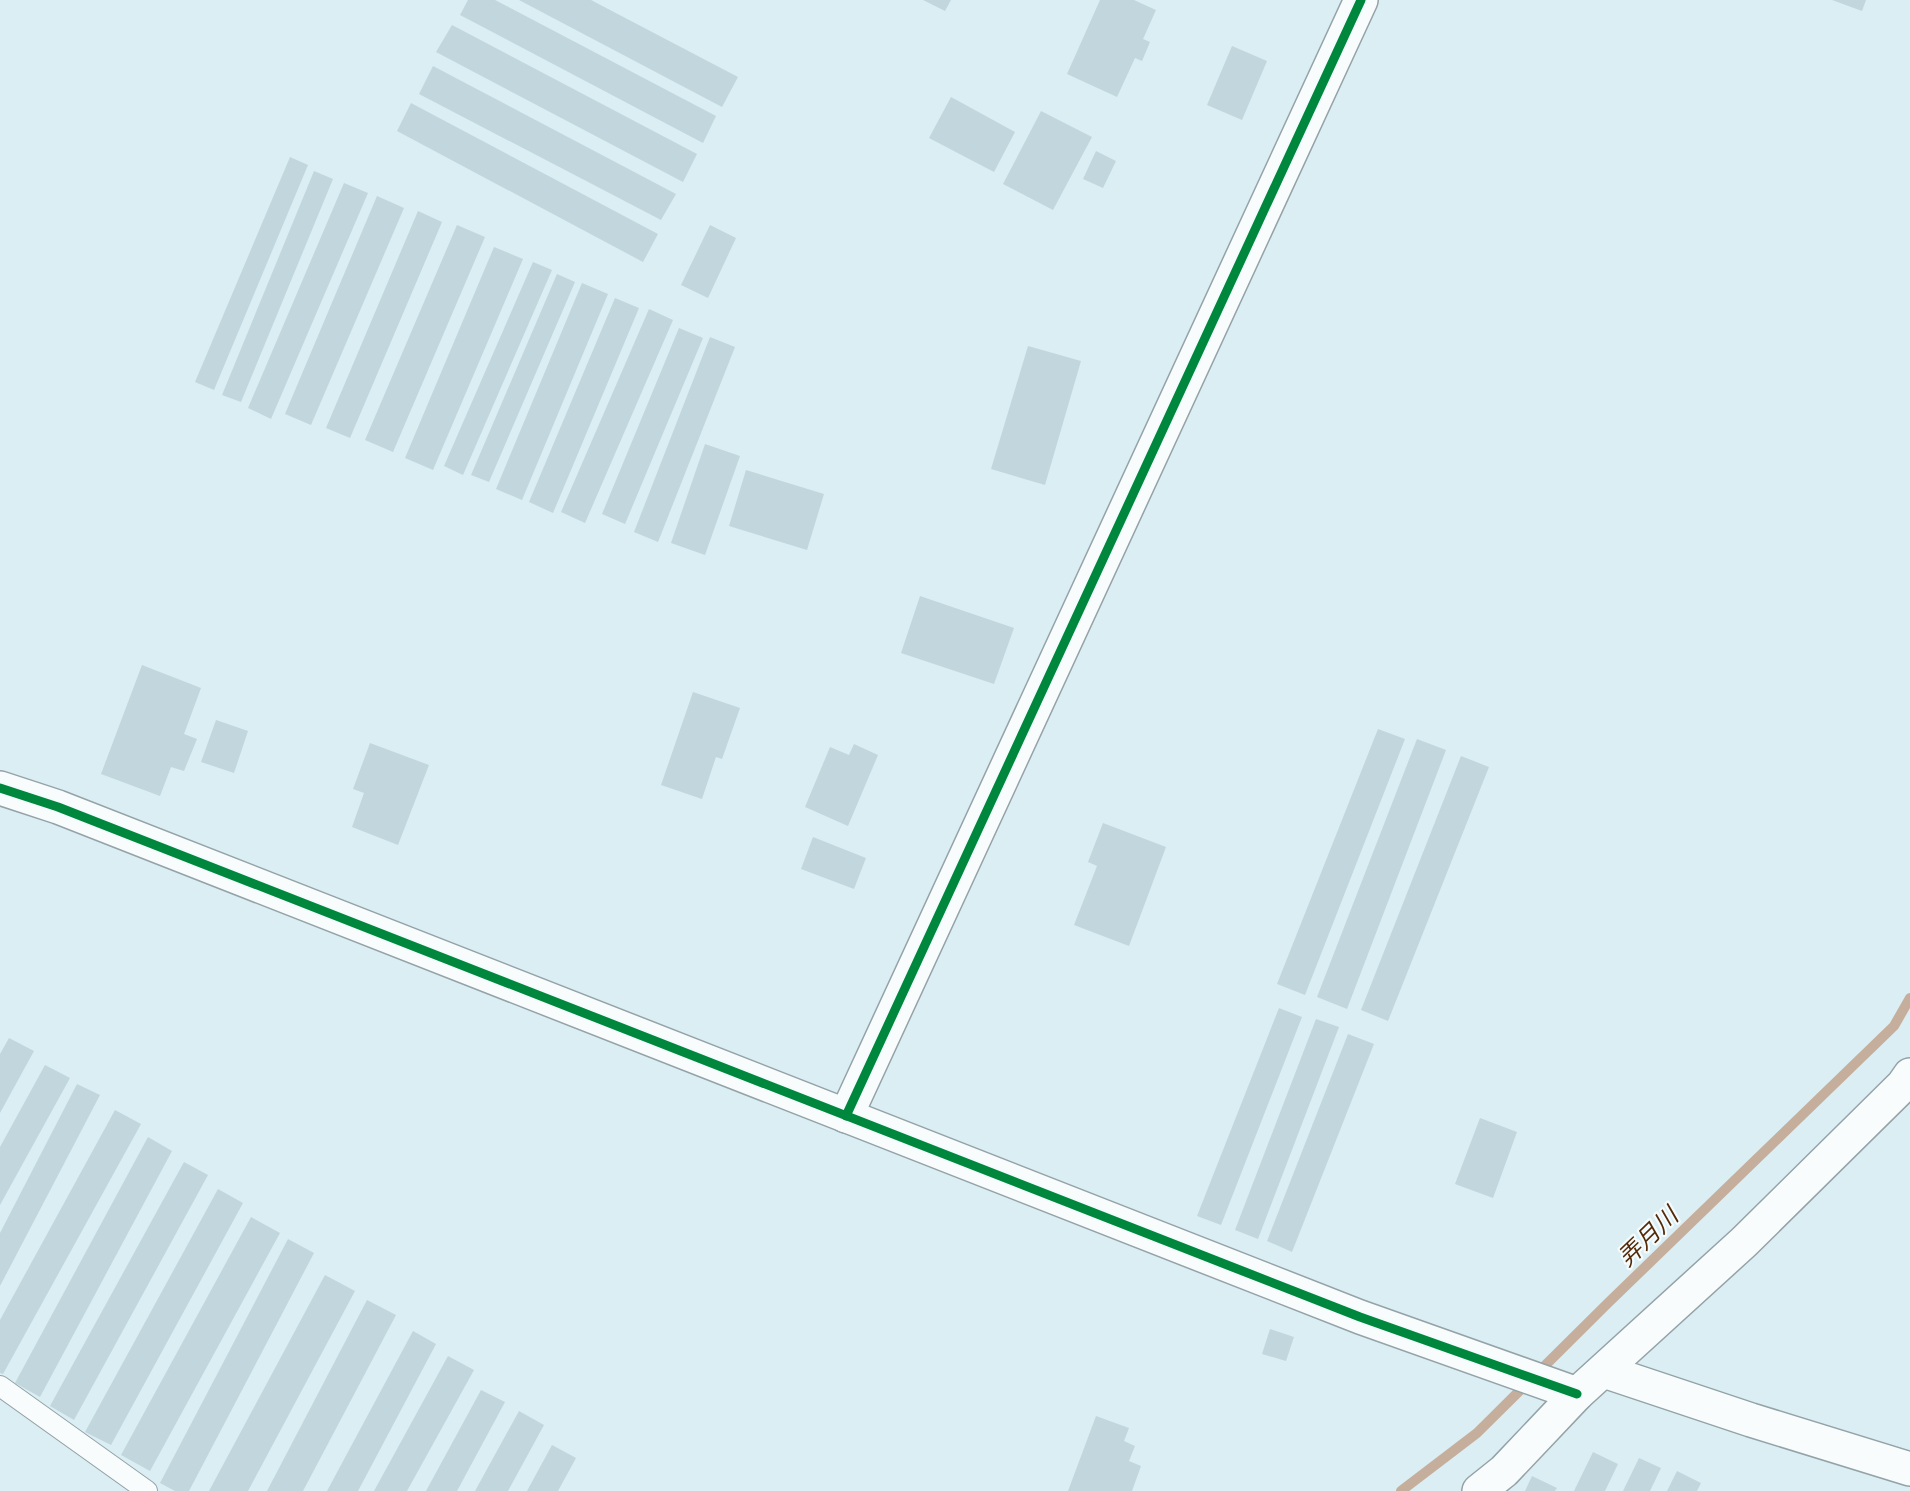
<svg xmlns="http://www.w3.org/2000/svg" width="1910" height="1491" font-family="'PT Sans Narrow','Noto Sans JP',sans-serif">
<rect width="100%" height="100%" fill="#daeef4"/>
<g fill="none" stroke-linecap="round" stroke-linejoin="round">
<path stroke="#c6ae9c" stroke-width="10" d="M 1401,1491 L 1477,1433 L 1609,1302 L 1894,1026 L 1910,998"/>
</g>
<g fill="#c2d7dd">
<path d="M 468,0 L 495,0 L 716,116 L 703,143 L 460,15 Z"/>
<path d="M 519,0 L 591,0 L 738,77 L 722,107 Z"/>
<path d="M 923,0 L 951,0 L 945,11 Z"/>
<path d="M 1100,0 L 1134,0 L 1156,10 L 1143,39 L 1150,42 L 1142,61 L 1135,58 L 1117,97 L 1067,74 Z"/>
<path d="M 1832,0 L 1866,0 L 1862,11 Z"/>
<path d="M 452,25 L 697,154 L 683,182 L 436,52 Z"/>
<path d="M 1232,46 L 1267,61 L 1242,120 L 1207,105 Z"/>
<path d="M 433,66 L 676,194 L 661,220 L 419,94 Z"/>
<path d="M 951,97 L 1015,132 L 994,172 L 929,138 Z"/>
<path d="M 411,103 L 658,234 L 643,262 L 397,131 Z"/>
<path d="M 1041,111 L 1092,137 L 1053,210 L 1003,184 Z"/>
<path d="M 1096,151 L 1116,161 L 1103,188 L 1083,179 Z"/>
<path d="M 290,157 L 308,165 L 214,390 L 195,382 Z"/>
<path d="M 314,171 L 333,179 L 241,402 L 222,395 Z"/>
<path d="M 344,183 L 368,193 L 271,419 L 248,408 Z"/>
<path d="M 377,196 L 404,208 L 311,425 L 285,414 Z"/>
<path d="M 418,211 L 442,222 L 350,438 L 326,428 Z"/>
<path d="M 457,225 L 485,237 L 393,452 L 365,440 Z"/>
<path d="M 710,225 L 736,238 L 708,298 L 681,285 Z"/>
<path d="M 494,247 L 523,259 L 433,470 L 405,458 Z"/>
<path d="M 533,262 L 552,270 L 463,475 L 444,466 Z"/>
<path d="M 557,274 L 575,282 L 489,482 L 471,475 Z"/>
<path d="M 582,283 L 608,294 L 522,500 L 496,489 Z"/>
<path d="M 615,298 L 639,308 L 553,513 L 529,502 Z"/>
<path d="M 649,309 L 673,320 L 585,523 L 561,512 Z"/>
<path d="M 679,328 L 703,338 L 625,524 L 602,514 Z"/>
<path d="M 710,337 L 735,347 L 658,542 L 634,532 Z"/>
<path d="M 1028,346 L 1081,361 L 1045,485 L 991,469 Z"/>
<path d="M 705,444 L 740,456 L 705,555 L 671,543 Z"/>
<path d="M 746,470 L 824,494 L 807,550 L 729,526 Z"/>
<path d="M 920,596 L 1014,628 L 994,684 L 901,653 Z"/>
<path d="M 142,665 L 201,688 L 184,734 L 197,739 L 184,771 L 171,767 L 160,796 L 101,774 Z"/>
<path d="M 693,692 L 740,708 L 722,759 L 716,757 L 702,799 L 661,785 Z"/>
<path d="M 216,720 L 248,731 L 234,773 L 201,762 Z"/>
<path d="M 1378,729 L 1405,739 L 1305,995 L 1277,984 Z"/>
<path d="M 1417,739 L 1446,750 L 1347,1009 L 1317,997 Z"/>
<path d="M 370,743 L 429,765 L 398,845 L 352,827 L 364,793 L 353,789 Z"/>
<path d="M 854,744 L 878,755 L 848,826 L 805,807 L 830,747 L 849,755 Z"/>
<path d="M 1461,756 L 1489,767 L 1388,1021 L 1361,1010 Z"/>
<path d="M 1103,823 L 1166,847 L 1129,946 L 1074,925 L 1097,866 L 1088,862 Z"/>
<path d="M 813,837 L 866,858 L 854,889 L 801,869 Z"/>
<path d="M 1279,1008 L 1302,1017 L 1221,1225 L 1197,1216 Z"/>
<path d="M 1316,1019 L 1339,1027 L 1258,1239 L 1235,1230 Z"/>
<path d="M 1348,1034 L 1374,1044 L 1292,1252 L 1267,1241 Z"/>
<path d="M 9,1038 L 34,1051 L 0,1113 L 0,1054 Z"/>
<path d="M 45,1065 L 70,1078 L 0,1205 L 0,1147 Z"/>
<path d="M 77,1084 L 100,1095 L 0,1286 L 0,1233 Z"/>
<path d="M 115,1110 L 141,1124 L 3,1374 L 0,1373 L 0,1320 Z"/>
<path d="M 1480,1118 L 1517,1132 L 1493,1198 L 1455,1184 Z"/>
<path d="M 148,1137 L 172,1151 L 40,1397 L 15,1383 Z"/>
<path d="M 184,1162 L 208,1175 L 74,1420 L 50,1406 Z"/>
<path d="M 218,1189 L 243,1203 L 111,1445 L 85,1432 Z"/>
<path d="M 251,1217 L 280,1233 L 150,1471 L 121,1455 Z"/>
<path d="M 288,1239 L 314,1253 L 189,1491 L 175,1491 L 160,1483 Z"/>
<path d="M 325,1275 L 355,1291 L 248,1491 L 209,1491 Z"/>
<path d="M 367,1300 L 396,1315 L 303,1491 L 267,1491 Z"/>
<path d="M 1270,1329 L 1294,1337 L 1286,1361 L 1262,1354 Z"/>
<path d="M 413,1331 L 436,1344 L 358,1491 L 327,1491 Z"/>
<path d="M 448,1356 L 474,1370 L 407,1491 L 374,1491 Z"/>
<path d="M 481,1390 L 505,1402 L 457,1491 L 426,1491 Z"/>
<path d="M 519,1411 L 544,1425 L 508,1491 L 475,1491 Z"/>
<path d="M 1096,1416 L 1129,1428 L 1124,1441 L 1135,1446 L 1129,1461 L 1141,1466 L 1132,1491 L 1068,1491 Z"/>
<path d="M 552,1445 L 576,1458 L 558,1491 L 527,1491 Z"/>
<path d="M 1593,1452 L 1618,1464 L 1605,1491 L 1574,1491 Z"/>
<path d="M 1639,1458 L 1661,1468 L 1650,1491 L 1623,1491 Z"/>
<path d="M 1677,1471 L 1701,1483 L 1697,1491 L 1667,1491 Z"/>
<path d="M 1532,1476 L 1557,1488 L 1555,1491 L 1525,1491 Z"/>
</g>
<g fill="none" stroke-linecap="round" stroke-linejoin="round">
<defs>
<path id="service" d="M 0,1386 L 147,1491"/>
<path id="minor" d="M 1479,1491 L 1504,1471 L 1577,1394 L 1744,1242 L 1903,1085 L 1910,1075"/>
<g id="tertiary">
<path d="M 0,788 L 58,807 L 1360,1317 L 1577,1394"/>
<path d="M 846,1116 L 1361,0"/>
<path d="M 1604,1371 L 1751,1420 L 1910,1469"/>
</g>
</defs>
<use href="#service" stroke="#94a3a7" stroke-width="22"/>
<use href="#minor" stroke="#94a3a7" stroke-width="36"/>
<use href="#tertiary" stroke="#94a3a7" stroke-width="36"/>
<use href="#service" stroke="#f9fcfd" stroke-width="20"/>
<use href="#minor" stroke="#f9fcfd" stroke-width="33"/>
<use href="#tertiary" stroke="#f9fcfd" stroke-width="33"/>
<defs>
<g id="cycleway">
<path d="M 0,788 L 58,807 L 1360,1317 L 1577,1394"/>
<path d="M 846,1116 L 1361,0"/>
</g>
</defs>
<use href="#cycleway" stroke="#f4fbfd" stroke-width="13"/>
<use href="#cycleway" stroke="#00873e" stroke-width="9"/>
</g>
<g text-anchor="middle" stroke-width="4.5" stroke-linejoin="round" paint-order="stroke">
<g font-size="24" font-style="italic" fill="#532908" stroke="#f4fbfd">
<text transform="translate(1648 1237) rotate(-44)" y="8">弄月川</text>
</g>
</g>
</svg>
